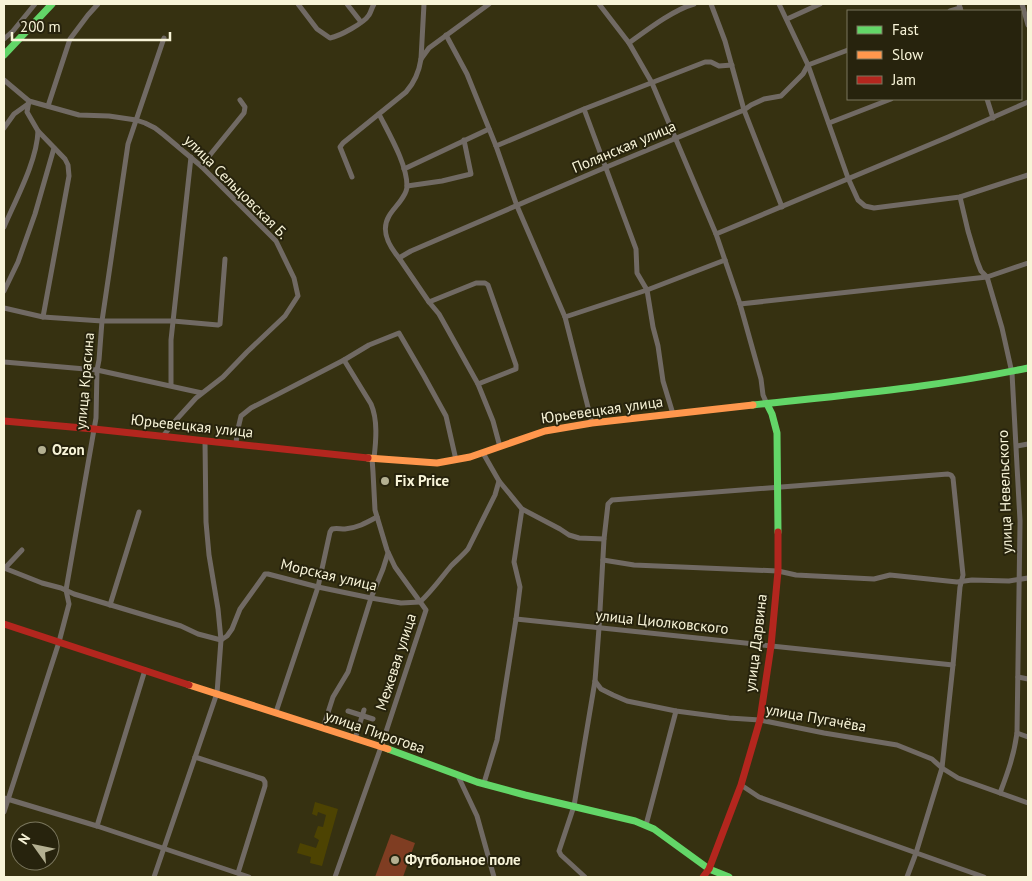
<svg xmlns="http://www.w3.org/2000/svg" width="1032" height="881" font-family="'PT Sans',sans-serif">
<rect width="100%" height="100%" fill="#363111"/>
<path fill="#4d4302" d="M 315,802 L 338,809 L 322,866 L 310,863 L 311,857 L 297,853 L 300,843 L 316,848 L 319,840 L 314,837 L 318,826 L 323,827 L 326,815 L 318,812 L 317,816 L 312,814 Z"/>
<path fill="#7f3d22" d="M 391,834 L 415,843 L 403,877 L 375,877 Z"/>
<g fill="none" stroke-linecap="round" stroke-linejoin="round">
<g stroke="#716a64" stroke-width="5">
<path d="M 298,4 L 317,29 L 330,38 C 340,36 364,23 369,15 C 371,12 372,7 374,4"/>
<path d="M 347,4 L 361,22"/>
<path d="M 599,4 L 629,43 L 652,83 L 716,234 L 740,304 L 761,379 L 763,395 L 767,404"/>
<path d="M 711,4 L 725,41 L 744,110 L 782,207"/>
<path d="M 779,4 L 808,65 L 848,178 L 858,200 L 865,206 L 874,208 L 960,197 L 1028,175"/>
<path d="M 959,4 L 961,11"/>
<path d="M 1022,4 L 1028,25"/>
<path d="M 950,11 L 960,8"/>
<path d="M 787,19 L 820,4"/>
<path d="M 446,35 L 467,74 L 496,146 L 517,206 L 565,317 L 592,423"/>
<path d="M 4,39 L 13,31 L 35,4"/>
<path d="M 629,43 C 647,30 673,10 694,4"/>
<path d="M 421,59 L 429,48 L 489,4"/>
<path d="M 4,80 L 29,101 L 79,115 L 109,116 L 136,120 L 145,123 L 155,128 L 164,135 L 201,166 L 276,241 L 294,278 L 298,296 L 285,316 L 247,352 L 223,377 L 196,398 L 176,420 L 163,436"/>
<path d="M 987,99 L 993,118"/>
<path d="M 29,101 L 27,112 L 38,131 L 65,159 L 68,165 L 69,176 L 43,317"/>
<path d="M 48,106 L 70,39 L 88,15 L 98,4"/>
<path d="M 584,109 L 636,249 L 637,273 L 647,290 L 653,327 L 658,346 L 663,381 L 673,414"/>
<path d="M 379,114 C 389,134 407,164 407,186 C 407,190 405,194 403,197 C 399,204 393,209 389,216 C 380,231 389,246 399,258 L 429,302 L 439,314 L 478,384 L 493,421 L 500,447"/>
<path d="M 829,123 L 891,99"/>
<path d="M 4,128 L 14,114 L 28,104"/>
<path d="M 496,146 L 584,109 L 705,62 L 711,62 L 719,66 L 732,65"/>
<path d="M 201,166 L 244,113 L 245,107 L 240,100"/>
<path d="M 404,169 L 489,129"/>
<path d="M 352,177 L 340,147 L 343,143 L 406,92 C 415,82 419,72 421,59 L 424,4"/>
<path d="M 407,186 L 442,181 L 471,174 L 464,140"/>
<path d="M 960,197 L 968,231 L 977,261 L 981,271 L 987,277 L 1002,328 L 1012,373 L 1020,521 L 1017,733 C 1014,755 1008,772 1000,793"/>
<path d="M 4,227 C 16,199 37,161 38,131"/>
<path d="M 716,234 L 948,137 L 1028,102"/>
<path d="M 399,258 L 411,251 L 597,171 L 744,110 L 751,105 L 764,99 L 781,96 L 803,74 L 808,65 L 848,50"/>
<path d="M 4,291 L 18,262 L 35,214 L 54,148"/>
<path d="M 429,302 L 476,283 L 485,283 L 488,285 L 516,365 L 516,369 L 478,384"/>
<path d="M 740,304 L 987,277 L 1028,263"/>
<path d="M 4,308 L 43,317 L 102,321 L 173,321 L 218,325 L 220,324 L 225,259"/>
<path d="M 565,317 L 647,290 L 725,260"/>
<path d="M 344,360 L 371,404 C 378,420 376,441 374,458"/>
<path d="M 4,362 L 97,370 L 202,393"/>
<path d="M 171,385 L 171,340 L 191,157"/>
<path d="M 236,444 L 237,433 L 241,416 L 251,408 L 344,360 L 369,345 L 399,333 L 424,376 L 446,416 L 456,460"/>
<path d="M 1017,446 L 1028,444"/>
<path d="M 483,453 L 499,481 L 522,509 L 560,529 L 569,535 L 579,538 L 604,539"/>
<path d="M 603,560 L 634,565 L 778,571 L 796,575 L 874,579 L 890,575 L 957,582 L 972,580 L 1009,581 L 1028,578"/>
<path d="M 4,568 L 42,583 L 61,588 L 74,594 L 181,626 L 198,634 L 221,640"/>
<path d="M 5,568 L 22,550"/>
<path d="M 110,605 L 139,512"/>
<path d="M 516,619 L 953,665"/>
<path d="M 221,640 L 227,636 L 232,629 L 240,609 L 263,577 L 265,574 L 268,574 L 318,587 L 371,598 L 401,603 L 420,602 C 432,591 441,578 451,566 C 457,560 463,555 468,549 L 495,495 L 499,481"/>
<path d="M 1018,677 L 1028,679"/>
<path d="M 595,681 L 601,689 L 613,695 L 627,701 L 676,711 L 729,718 L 760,720 L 824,733 L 897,745 L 932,759 L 942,768 L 958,778 L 1028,803"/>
<path d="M 348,711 L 373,719"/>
<path d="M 276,712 L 318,587 L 330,532 L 332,529 C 336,528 340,529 345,529 C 357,528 366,523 377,517"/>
<path d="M 323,728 L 333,697 L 348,672 L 371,598 L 383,569 L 388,553"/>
<path d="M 1017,733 L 1028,737"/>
<path d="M 355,739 L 364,710"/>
<path d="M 195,757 L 263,779 L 265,782 L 265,786 L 238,873"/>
<path d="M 458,776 L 477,816 L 494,877"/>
<path d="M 484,783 L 497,740 L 516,619 L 520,587 L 514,562 L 522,509"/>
<path d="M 741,785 L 759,797 L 984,877"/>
<path d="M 4,798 L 97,826 L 249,877"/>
<path d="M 4,812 L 59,642 L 69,604 L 66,590 L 96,418 L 97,370 L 99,360 L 102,321 L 128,144 L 164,38"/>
<path d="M 646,825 L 676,711"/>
<path d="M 97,826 L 145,670"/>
<path d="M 154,877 L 217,693 L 221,640 L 218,609 L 209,555 L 206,522 L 205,441"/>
<path d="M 335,877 L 381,747 L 426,610 L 395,567 L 387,550 L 375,510 L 373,472 L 372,458"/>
<path d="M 585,877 L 561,855 L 559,851 L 574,806 L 595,681 L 599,628 L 604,539 L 608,504 L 612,500 L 948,474 L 951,475 L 953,478 L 963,575 L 960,587 L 953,665 L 942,768 L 916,853 L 907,877"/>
</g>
<g stroke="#63d668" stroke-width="7">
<path d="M 4,55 L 52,4"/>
<path d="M 767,404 L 772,414 L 777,433 L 778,532"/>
<path d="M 753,405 C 845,395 937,387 1028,368"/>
<path d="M 388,749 L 477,782 L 525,795 L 635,821 L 654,829 L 709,869 L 729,877"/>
</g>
<g stroke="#ff974d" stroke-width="7">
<path d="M 368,458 L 437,463 L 470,457 L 545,431 L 592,423 L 753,405"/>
<path d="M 189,685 L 388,749"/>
</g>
<g stroke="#b3261e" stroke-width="7">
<path d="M 4,421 L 94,429 L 368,458"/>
<path d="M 4,624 L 189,685"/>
<path d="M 703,877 L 709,869 L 741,785 L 760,720 L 771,646 L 778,571 L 778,532"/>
</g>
</g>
<g fill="#b4b092" stroke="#27230d" stroke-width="2">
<circle cx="42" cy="450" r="5"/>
<circle cx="385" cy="481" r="5"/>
<circle cx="395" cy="860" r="5"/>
</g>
<g text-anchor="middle" stroke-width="4" stroke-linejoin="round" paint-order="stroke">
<g font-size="15" fill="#f8f4d8" stroke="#27230d">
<text transform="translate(624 147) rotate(-23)" y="5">Полянская улица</text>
<text transform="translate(236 187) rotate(45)" y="5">улица Сельцовская Б.</text>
<text transform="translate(85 381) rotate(-85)" y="5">улица Красина</text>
<text transform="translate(602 410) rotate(-8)" y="5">Юрьевецкая улица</text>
<text transform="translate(192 426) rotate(6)" y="5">Юрьевецкая улица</text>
<text transform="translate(1005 492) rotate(-92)" y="5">улица Невельского</text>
<text transform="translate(329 575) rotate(13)" y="5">Морская улица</text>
<text transform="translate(662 622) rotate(6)" y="5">улица Циолковского</text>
<text transform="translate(756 643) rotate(-83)" y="5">улица Дарвина</text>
<text transform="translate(396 662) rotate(-72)" y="5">Межевая улица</text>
<text transform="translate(816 718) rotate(10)" y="5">улица Пугачёва</text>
<text transform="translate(375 732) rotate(19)" y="5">улица Пирогова</text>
</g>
<g font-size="15" font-weight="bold" fill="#f8f4d8" stroke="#27230d" text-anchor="start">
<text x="52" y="455">Ozon</text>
<text x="395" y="486">Fix Price</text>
<text x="405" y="865">Футбольное поле</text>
</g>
</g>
<rect width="1032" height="881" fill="none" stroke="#f8f4d8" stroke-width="10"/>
<rect x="847" y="10" width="175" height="90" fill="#27230d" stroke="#7b775e"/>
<rect x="857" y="26" width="25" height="8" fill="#63d668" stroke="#7b775e"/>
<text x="892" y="35" font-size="15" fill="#f8f4d8">Fast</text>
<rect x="857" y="51" width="25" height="8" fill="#ff974d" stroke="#7b775e"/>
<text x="892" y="60" font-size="15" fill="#f8f4d8">Slow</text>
<rect x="857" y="76" width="25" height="8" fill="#b3261e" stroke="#7b775e"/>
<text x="892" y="85" font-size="15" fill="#f8f4d8">Jam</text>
<g transform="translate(35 846) rotate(303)"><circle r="24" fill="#27230d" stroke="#7b775e"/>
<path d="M0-4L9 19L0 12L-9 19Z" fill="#b4b092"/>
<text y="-8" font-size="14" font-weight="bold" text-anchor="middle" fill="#f8f4d8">N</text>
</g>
<path d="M12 32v8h158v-8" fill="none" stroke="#f8f4d8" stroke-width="2.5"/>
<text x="20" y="32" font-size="15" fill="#f8f4d8" stroke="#27230d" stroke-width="4" paint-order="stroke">200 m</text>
</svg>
